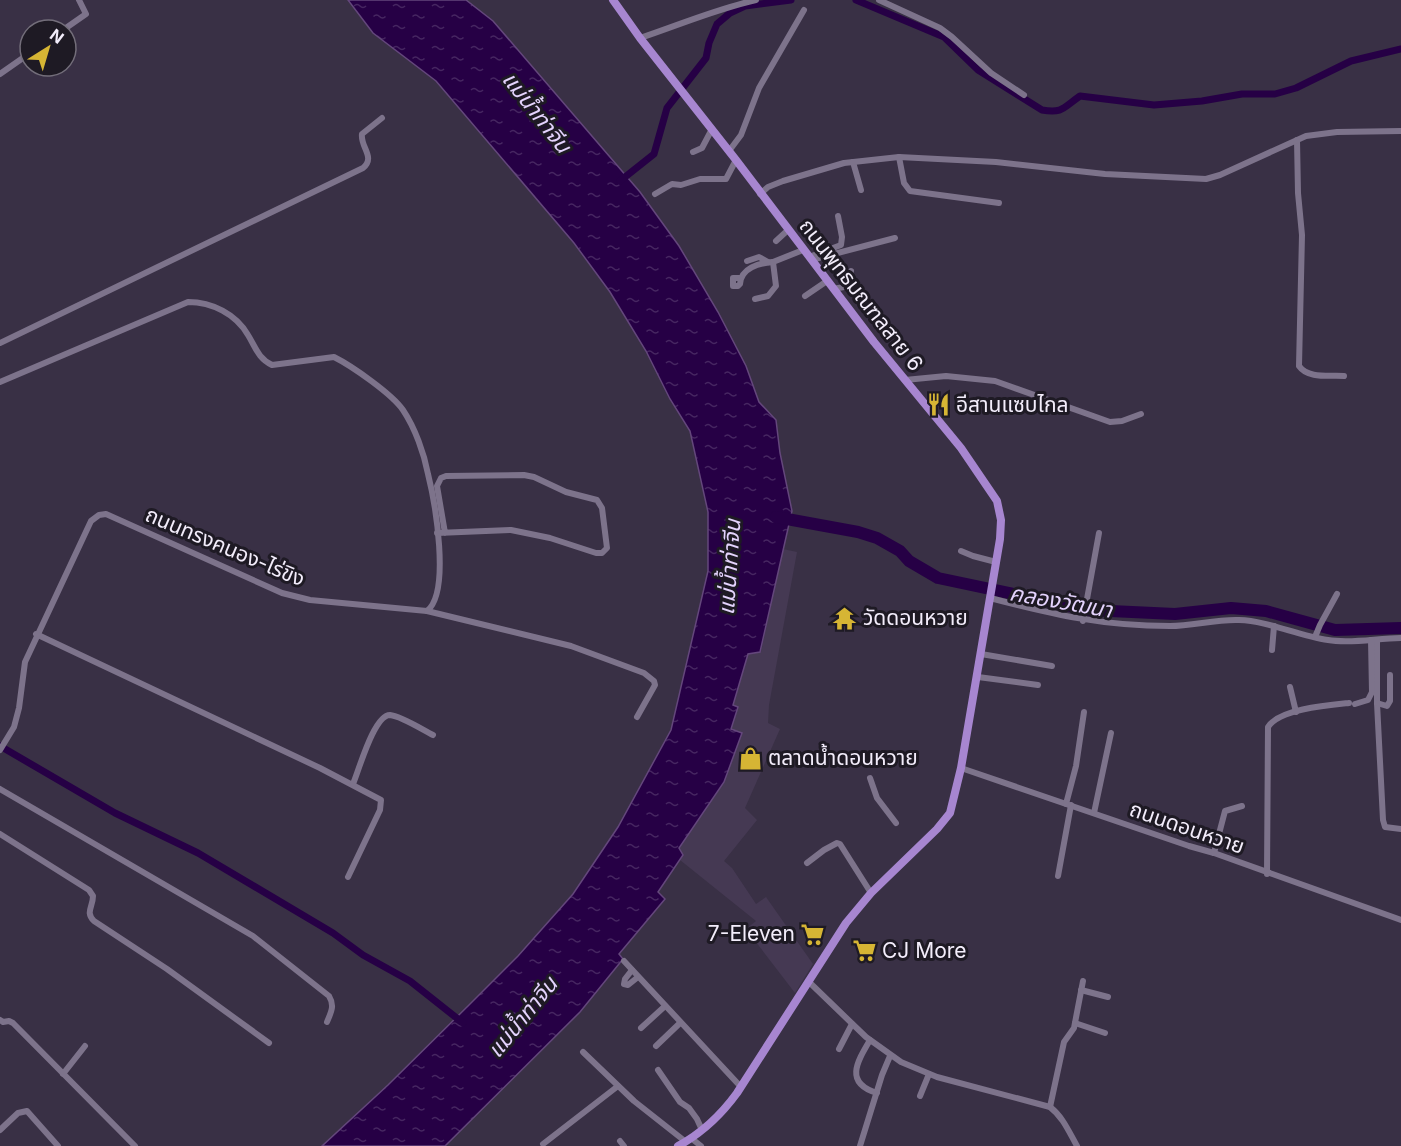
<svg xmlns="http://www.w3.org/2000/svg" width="1401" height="1146" font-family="Inter,'Noto Sans Thai',sans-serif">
<defs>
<pattern id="water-ripples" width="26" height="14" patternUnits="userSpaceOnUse" patternTransform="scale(1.5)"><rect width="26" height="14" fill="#260045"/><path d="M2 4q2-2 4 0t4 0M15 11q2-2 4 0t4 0" fill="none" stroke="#462661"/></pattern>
</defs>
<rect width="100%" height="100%" fill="#393045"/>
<path fill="#453953" d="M 783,549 L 797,552 L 769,705 L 768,723 L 780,729 L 745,808 L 757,820 L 724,861 L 732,868 L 756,904 L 766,897 L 813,964 L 795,993 L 746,929 L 756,921 L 680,860 L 683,855 L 679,848 L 724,782 L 742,733 L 731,729 L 738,707 L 732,706 L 748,654 L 761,652 Z"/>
<path fill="url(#water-ripples)" stroke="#64477c" stroke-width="1.5" d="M 348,0 L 466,0 L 493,21 L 640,192 L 679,246 L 718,312 L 746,366 L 759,402 L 776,420 L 780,453 L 792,511 L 760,652 L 748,654 L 733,705 L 738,707 L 731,729 L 742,733 L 724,782 L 679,848 L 683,855 L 658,892 L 665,899 L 619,954 L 623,959 L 580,1012 L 445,1146 L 322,1146 L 388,1085 L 469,1005 L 518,956 L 573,894 L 618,827 L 671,730 L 708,571 L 708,512 L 690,431 L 670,399 L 646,351 L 610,292 L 574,243 L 436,81 L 373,33 Z"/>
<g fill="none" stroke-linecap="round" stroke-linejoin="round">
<g stroke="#260045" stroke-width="7">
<path d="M 856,0 L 944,37 L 978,70 L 1042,110 C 1063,114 1064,107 1080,96 L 1154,105 L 1202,101 L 1242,94 L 1275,94 L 1296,88 L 1351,61 L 1401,49"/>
<path d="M 620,181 L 654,154 L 667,108 L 706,58 L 709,43 L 717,24 L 730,13 L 745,6 L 791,0"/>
<path d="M 0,746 L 115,813 L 198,853 L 333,933 L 363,955 L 410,981 L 463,1023"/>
</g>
<path stroke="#260045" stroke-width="12" d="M 776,517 L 858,532 L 877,538 L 900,551 L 909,561 L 938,578 L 1089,610 L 1175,614 L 1231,608 L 1266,611 L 1335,630 L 1401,628"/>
<g stroke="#7d738b" stroke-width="6">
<path d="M 879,0 L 940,28 L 952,37 L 991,73 L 1024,95"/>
<path d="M 63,30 L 86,14 L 79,0"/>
<path d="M 640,38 C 679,25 716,9 756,0"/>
<path d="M 0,74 L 30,53"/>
<path d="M 1297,140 L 1298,193 L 1302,235 L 1299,366 C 1308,379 1329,375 1344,376"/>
<path d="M 729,151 L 741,135 L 759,88 L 804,10"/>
<path d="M 693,152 L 702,148 L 712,129"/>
<path d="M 899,157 L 904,183 L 910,191 L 999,203"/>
<path d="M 853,162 L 861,190"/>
<path d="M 655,194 L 672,184 L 681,185 L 700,179 L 726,179 L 736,160"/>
<path d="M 760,194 L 768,187 L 783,181 L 844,163 L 899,157 L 996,162 L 1105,174 L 1206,179 L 1220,175 L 1306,136 L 1337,132 L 1401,131"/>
<path d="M 776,241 L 788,230"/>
<path d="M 809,257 L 841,245 L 842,237 L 838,216"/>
<path d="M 811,260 L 895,238"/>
<path d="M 747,261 L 759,257 L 768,262"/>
<path d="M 741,278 L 733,278 L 733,286 L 738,286 L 740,284 C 741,268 759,263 773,262"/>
<path d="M 833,289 L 844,287 L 851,271"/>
<path d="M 805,296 L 827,281"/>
<path d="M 755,299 L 768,296 L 776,286 L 773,262 L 803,250"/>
<path d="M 0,343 L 363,168 C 376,157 360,147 362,134 L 382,118"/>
<path d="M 905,380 L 946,376 L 995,381 L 1110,422 L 1122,421 L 1141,414"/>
<path d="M 0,382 L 188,302 C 212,302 236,314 248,335 C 256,348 258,358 272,365 L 334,357 C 352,366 392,394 403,410 C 415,428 424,453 428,474 C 435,502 451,592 427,611 L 310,600 L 282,593 L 106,514 L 99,515 L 91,521 L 25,662 L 19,708 L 14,727 L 0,750"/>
<path d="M 437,533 L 511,530 L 550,538 L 596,553 L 602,553 L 607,548 L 602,508 L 597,500 L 566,492 L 534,477 L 524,475 L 446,476 L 441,478 L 437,486 L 445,533"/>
<path d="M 961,551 L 973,556 L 996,562"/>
<path d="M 990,598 C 1055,615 1103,626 1170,626 C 1193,626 1216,619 1239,620 C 1269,621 1298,636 1328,640 C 1352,644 1377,638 1401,638"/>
<path d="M 427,611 L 571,646 L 644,673 L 654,681 L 655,685 L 637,717"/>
<path d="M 1083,621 L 1099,533"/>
<path d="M 36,634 L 320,768 L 381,800 L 380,810 L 348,877"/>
<path d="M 1315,637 L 1320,625 L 1337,594"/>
<path d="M 1377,640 L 1377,703 L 1383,820 L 1385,827 L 1401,829"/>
<path d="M 1272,650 L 1274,626"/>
<path d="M 981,654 L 1052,666"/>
<path d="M 978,677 L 1038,685"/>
<path d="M 1290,687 L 1296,712"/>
<path d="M 1377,703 L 1387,706 L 1390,701 L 1390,675"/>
<path d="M 1355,704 L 1368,700 L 1372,692 L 1371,640"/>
<path d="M 961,768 L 1189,846 L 1214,853 L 1401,920"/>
<path d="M 870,778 L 877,798 L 896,823"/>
<path d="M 353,784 C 359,770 374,715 390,715 C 401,716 423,730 433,735"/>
<path d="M 0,789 L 253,936 L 329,996 C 335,1006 331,1012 327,1022"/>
<path d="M 1066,804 L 1076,766 L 1084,712"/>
<path d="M 1094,813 L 1111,733"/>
<path d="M 0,834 L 89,890 L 93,896 C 93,907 85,912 94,921 L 167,969 L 269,1043"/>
<path d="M 1214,853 L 1225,811 L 1242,806"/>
<path d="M 807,863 L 824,850 L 837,843 L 840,844 L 871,893"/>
<path d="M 1267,874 L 1268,727 C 1279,709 1329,705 1349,703"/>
<path d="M 1058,876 L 1071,805"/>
<path d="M 624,961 L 741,1087"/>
<path d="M 632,970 L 625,979 L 624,984 L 628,985 L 638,977"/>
<path d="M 808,981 L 866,1037 L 901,1062 L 937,1077 L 1050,1107 C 1063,1117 1069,1132 1077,1146"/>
<path d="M 1081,990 L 1108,997"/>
<path d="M 0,1020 L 3,1022 L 9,1021 L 13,1023 L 135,1146"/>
<path d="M 1075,1023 L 1105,1033"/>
<path d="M 641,1028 L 664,1007"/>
<path d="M 870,1040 C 857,1062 844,1083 877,1093"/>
<path d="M 656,1046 L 680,1023"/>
<path d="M 839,1049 L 852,1024"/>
<path d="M 583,1052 L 634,1101 L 686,1142"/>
<path d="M 658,1070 L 680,1102 L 689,1108 L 697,1119 L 702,1130"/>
<path d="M 63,1074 L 85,1046"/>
<path d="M 920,1096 L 929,1074"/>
<path d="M 1050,1107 L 1064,1042 L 1074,1028 L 1083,981"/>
<path d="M 0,1130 L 18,1113 L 27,1111 L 58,1146"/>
<path d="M 691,1138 L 701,1146"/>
<path d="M 620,1141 L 624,1146"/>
<path d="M 543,1144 L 618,1086"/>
<path d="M 860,1146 L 882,1075 L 890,1056"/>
</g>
<path stroke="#a786d0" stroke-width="8" d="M 613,0 L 640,38 L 736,160 L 874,342 L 961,448 L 997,501 L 1001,520 L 1000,539 L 961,768 L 950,813 L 937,829 L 871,893 L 846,923 L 737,1093 C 721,1115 702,1133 678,1146"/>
</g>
<defs>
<symbol id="restaurant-bare" viewBox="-9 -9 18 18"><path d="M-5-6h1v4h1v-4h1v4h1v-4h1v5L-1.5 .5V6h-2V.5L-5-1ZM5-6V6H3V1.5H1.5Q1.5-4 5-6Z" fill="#d6b534" stroke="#1e1a24" stroke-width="2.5" paint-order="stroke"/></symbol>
<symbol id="temple-bare" viewBox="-9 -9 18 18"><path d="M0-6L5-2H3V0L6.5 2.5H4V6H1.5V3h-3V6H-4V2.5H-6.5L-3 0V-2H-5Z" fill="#d6b534" stroke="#1e1a24" stroke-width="2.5" paint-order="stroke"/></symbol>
<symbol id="shop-bare" viewBox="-9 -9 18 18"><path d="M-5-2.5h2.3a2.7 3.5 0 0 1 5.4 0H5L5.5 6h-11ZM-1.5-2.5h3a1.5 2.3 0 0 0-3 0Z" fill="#d6b534" stroke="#1e1a24" stroke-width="2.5" paint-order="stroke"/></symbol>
<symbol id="supermarket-bare" viewBox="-9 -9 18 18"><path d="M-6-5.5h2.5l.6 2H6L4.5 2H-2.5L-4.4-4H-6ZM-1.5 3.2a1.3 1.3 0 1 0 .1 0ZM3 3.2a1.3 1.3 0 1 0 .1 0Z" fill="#d6b534" stroke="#1e1a24" stroke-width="2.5" paint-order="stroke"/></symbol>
</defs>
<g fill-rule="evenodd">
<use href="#restaurant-bare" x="922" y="388" width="33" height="33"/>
<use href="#temple-bare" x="828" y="602" width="33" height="33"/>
<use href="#shop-bare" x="734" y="742" width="33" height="33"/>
<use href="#supermarket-bare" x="796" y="918" width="33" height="33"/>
<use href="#supermarket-bare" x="848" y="934" width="33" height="33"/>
</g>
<g text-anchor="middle" stroke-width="6" stroke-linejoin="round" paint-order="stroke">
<g font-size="21" fill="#f3edfb" stroke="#1e1a24">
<text transform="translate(861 295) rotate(52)" y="7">ถนนพุทธมณฑลสาย 6</text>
<text transform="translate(225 547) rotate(23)" y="7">ถนนทรงคนอง-ไร่ขิง</text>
<text transform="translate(1187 828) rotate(19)" y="7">ถนนดอนหวาย</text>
</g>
<g font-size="21" fill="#f3edfb" stroke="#1e1a24" text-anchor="start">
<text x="956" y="412">อีสานแซบไกล</text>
<text x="863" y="625">วัดดอนหวาย</text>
<text x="768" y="765">ตลาดน้ำดอนหวาย</text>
<text x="795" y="941" text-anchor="end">7-Eleven</text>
<text x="882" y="958">CJ More</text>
</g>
<g font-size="22" font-style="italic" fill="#e4d3fd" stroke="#1e1a24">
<text transform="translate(537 112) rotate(52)" y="8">แม่น้ำท่าจีน</text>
<text transform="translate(729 567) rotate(-86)" y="8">แม่น้ำท่าจีน</text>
<text transform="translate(1061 601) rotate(10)" y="8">คลองวัฒนา</text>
<text transform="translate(522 1017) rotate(-51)" y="8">แม่น้ำท่าจีน</text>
</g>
</g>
<g transform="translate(48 48) rotate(37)"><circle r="28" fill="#1e1a24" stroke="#736e7a" stroke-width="1.5"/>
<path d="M0-4.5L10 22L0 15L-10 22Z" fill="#d6b534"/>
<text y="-9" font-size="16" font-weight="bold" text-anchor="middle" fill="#f3edfb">N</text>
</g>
</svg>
